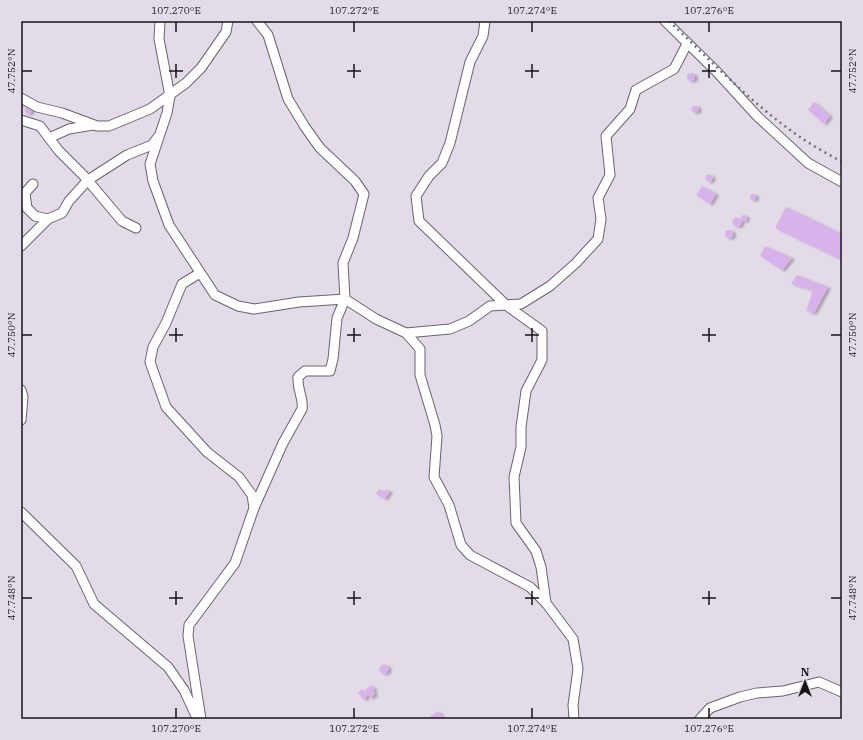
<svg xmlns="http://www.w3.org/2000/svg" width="863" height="740" font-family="'IBM Plex Serif',serif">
<defs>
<filter id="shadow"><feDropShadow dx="3" dy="1.5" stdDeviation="1" flood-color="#0004"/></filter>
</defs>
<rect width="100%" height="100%" fill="#e3dbe7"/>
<g fill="#d8b2eb" filter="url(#shadow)">
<circle cx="691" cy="77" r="4"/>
<path d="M 814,102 L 830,116 L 824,124 L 808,110 Z"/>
<circle cx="695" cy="109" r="3.5"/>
<circle cx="28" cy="110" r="3.5"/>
<circle cx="709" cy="178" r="3.5"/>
<path d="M 702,186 L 716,194 L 710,204 L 696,195 Z"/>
<circle cx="753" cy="197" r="3"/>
<path d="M 786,207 L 842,234 L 842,260 L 775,228 Z"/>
<circle cx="744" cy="218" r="3"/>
<circle cx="737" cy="222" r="4.5"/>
<circle cx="729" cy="234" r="4"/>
<path d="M 765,246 L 792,258 L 782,270 L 760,256 Z"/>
<path d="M 797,275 L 828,287 L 814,313 L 806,311 L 813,290 L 791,284 Z"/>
<path d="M 379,489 L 384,492 L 386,489 L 390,491 L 385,499 L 376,494 Z"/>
<circle cx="384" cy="669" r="4.5"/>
<path d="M 371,685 L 375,690 L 373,691 L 375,694 L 371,698 L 368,695 L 364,700 L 358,693 L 362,689 L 364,691 Z"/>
<path d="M 438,711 L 443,718 L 441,719 L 426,719 Z"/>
</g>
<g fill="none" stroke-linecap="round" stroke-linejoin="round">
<defs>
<g id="minor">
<path d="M 160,21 L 159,39 L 170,96 L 167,113 L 150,164 L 153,181 L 169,225 L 215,295 L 238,306 L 254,309 L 299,302 L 345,299 L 337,318 L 333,359 L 330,371 L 305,371 L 298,377 C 297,391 304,398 302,409 L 283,443 L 254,508"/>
<path d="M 257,21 L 268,35 L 288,99 L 305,127 L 320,148 L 355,181 L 364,194 L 353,238 L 343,263 L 345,299 L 376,319 L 406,333 L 420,349 L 420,375 L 435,425 L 437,436 L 434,477 L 449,505 L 461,545 L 470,555 L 530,587 L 546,603 L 573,639 L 578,669 L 573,705 L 574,719"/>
<path d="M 485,21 L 483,36 L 470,62 L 450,143 L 442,163 L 429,176 L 416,196 L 419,221 L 506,305 L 542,331 L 542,360 L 526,391 L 521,427 L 521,447 L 514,477 L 516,523 L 536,551 L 541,567 L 546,603"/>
<path d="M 665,21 L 716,71 L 757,116 L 808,163 L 842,182"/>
<path d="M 21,98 L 37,107 L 62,113 L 97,126 L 109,126 L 150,109 L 186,83 L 201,68 L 226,32 L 228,21"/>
<path d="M 21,120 L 40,126 L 49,138"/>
<path d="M 93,125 L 69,129 L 49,138 L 59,151 L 84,176 L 122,221 L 136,228"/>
<path d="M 33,184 L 25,193 L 27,208 L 35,216 L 48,219 L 62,213 L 69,201 L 88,180 L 127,155 L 152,145 L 158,137"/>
<path d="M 21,246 L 48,219"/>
<path d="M 200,273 L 182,284 L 166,323 L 153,347 L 150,362 L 166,407 L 207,452 L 239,477 L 252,495 L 254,508 L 235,563 L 189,625 L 188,636 L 201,719"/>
<path d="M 406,333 L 450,329 L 469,321 L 490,306 L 521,304 L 550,286 L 576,263 L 598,239 L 601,219 L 598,198 L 610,175 L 606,136 L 630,109 L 636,90 L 674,69 L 687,44"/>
<path d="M 21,390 L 23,397 L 21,420"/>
<path d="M 21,512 L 76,566 L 94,604 L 168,667 L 184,690 L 197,718"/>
<path d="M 700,719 L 710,708 L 740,697 L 757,693 L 783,691 L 819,682 L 842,692"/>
</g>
</defs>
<use href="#minor" stroke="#6a636d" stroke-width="11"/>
<use href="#minor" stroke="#fff" stroke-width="9"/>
<path stroke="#757077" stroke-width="2.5" stroke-dasharray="2 4" stroke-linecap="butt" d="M 669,21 C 711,61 752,104 800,137 C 813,146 828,154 842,162"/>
</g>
<path fill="none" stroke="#171418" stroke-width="1.5" d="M 176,22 L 176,32M 354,22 L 354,32M 532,22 L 532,32M 709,22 L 709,32M 176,64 L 176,78M 354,64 L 354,78M 532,64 L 532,78M 709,64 L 709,78M 22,71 L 32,71M 169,71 L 183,71M 347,71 L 361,71M 525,71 L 539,71M 702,71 L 716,71M 831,71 L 841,71M 176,328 L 176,342M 354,328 L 354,342M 532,328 L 532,342M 709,328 L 709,342M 22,335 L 32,335M 169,335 L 183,335M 347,335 L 361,335M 525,335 L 539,335M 702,335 L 716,335M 831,335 L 841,335M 176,591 L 176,605M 354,591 L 354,605M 532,591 L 532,605M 709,591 L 709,605M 22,598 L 32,598M 169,598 L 183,598M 347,598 L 361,598M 525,598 L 539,598M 702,598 L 716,598M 831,598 L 841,598M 176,708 L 176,718M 354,708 L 354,718M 532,708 L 532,718M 709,708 L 709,718"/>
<rect width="863" height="740" fill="none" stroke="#e3dbe7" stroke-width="44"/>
<g transform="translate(805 682)" stroke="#e3dbe7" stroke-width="3" paint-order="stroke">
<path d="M0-3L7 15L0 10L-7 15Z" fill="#171418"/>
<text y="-6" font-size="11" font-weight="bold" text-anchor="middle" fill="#171418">N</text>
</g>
<rect x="22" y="22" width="819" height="696" fill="none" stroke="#171418" stroke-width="1.5"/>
<g font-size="10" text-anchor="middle" fill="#171418">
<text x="176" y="14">107.270°E</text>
<text x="354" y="14">107.272°E</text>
<text x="532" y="14">107.274°E</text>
<text x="709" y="14">107.276°E</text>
<text transform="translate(11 71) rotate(-90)" y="4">47.752°N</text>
<text transform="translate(852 71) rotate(-90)" y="4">47.752°N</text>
<text transform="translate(11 335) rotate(-90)" y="4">47.750°N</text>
<text transform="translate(852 335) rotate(-90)" y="4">47.750°N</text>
<text transform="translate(11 598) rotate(-90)" y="4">47.748°N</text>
<text transform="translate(852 598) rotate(-90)" y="4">47.748°N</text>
<text x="176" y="732">107.270°E</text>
<text x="354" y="732">107.272°E</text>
<text x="532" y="732">107.274°E</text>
<text x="709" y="732">107.276°E</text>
</g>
</svg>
